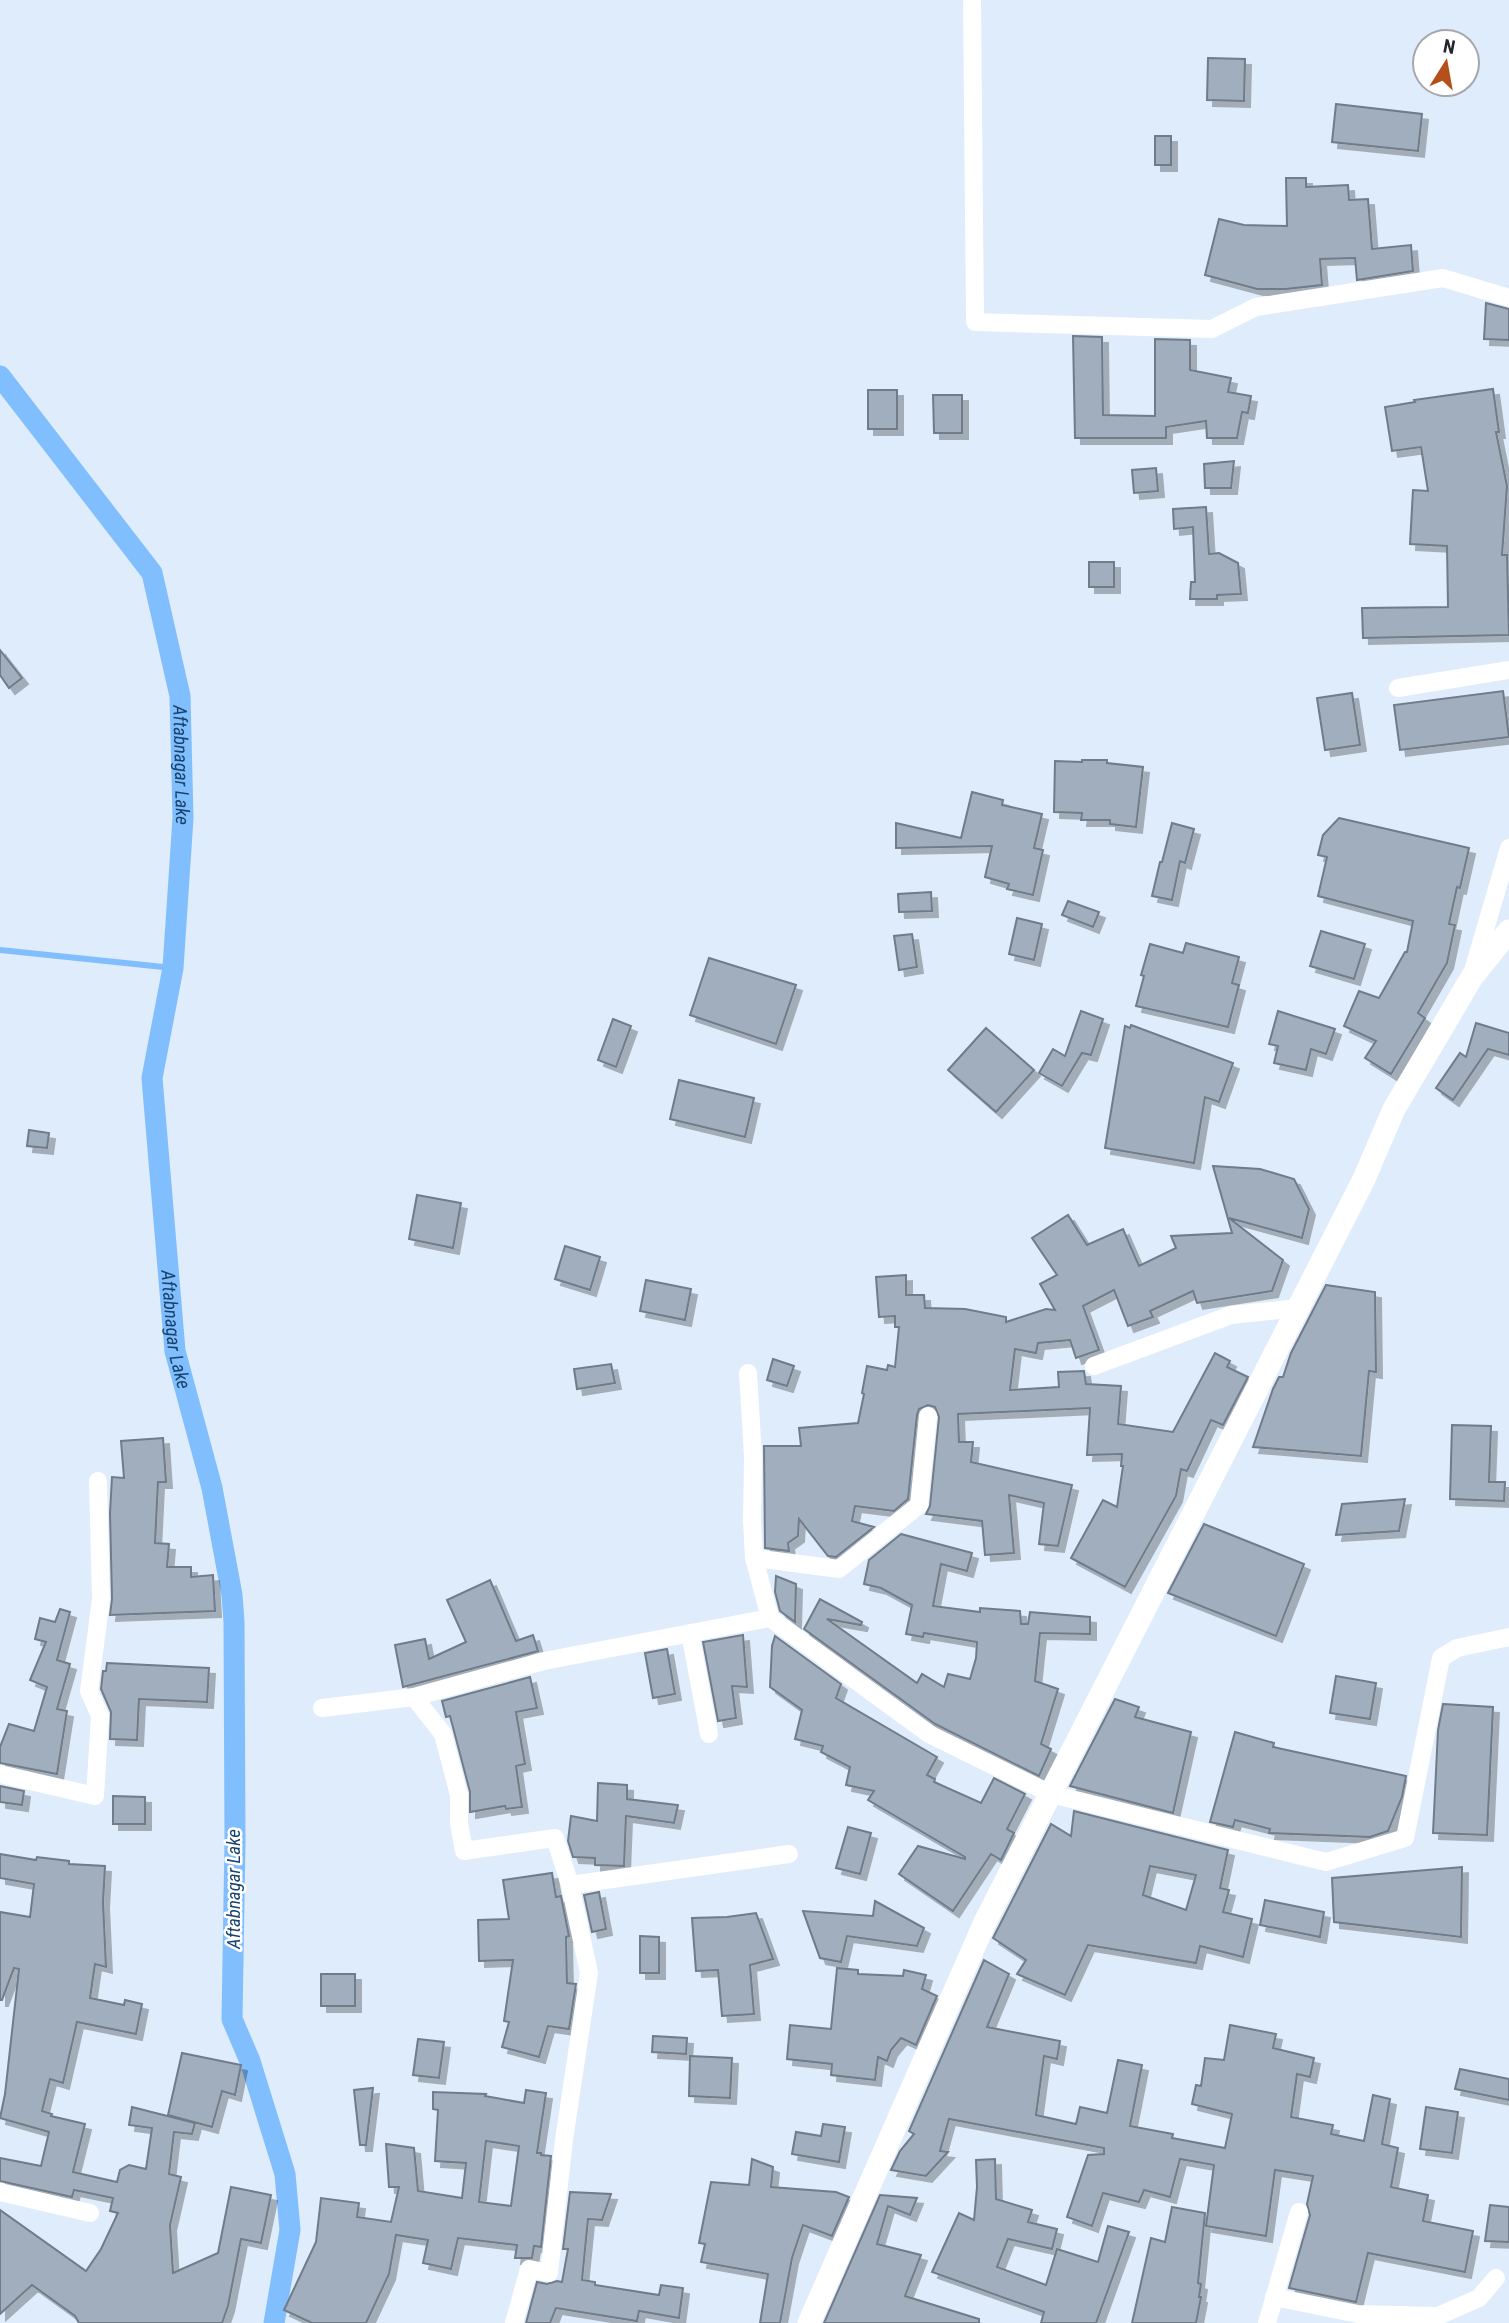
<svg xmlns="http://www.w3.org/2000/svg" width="1509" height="2323" font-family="'Roboto Condensed',sans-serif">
<defs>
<filter id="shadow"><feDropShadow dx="6" dy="6" stdDeviation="0" flood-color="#0004"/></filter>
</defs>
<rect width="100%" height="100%" fill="#deecfb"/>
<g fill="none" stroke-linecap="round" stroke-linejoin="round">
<path stroke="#80befe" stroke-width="6" d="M 0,950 L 173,968"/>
<path stroke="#80befe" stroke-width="21" id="s1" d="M 0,376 L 152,573 L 180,696 L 183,818 L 173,968 L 152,1078 L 175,1351 L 212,1488 L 232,1595 L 234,1622 L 235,1841 L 232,2019 L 250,2061 L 285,2174 L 290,2230 L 274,2323"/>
</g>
<g fill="#a1aebd" stroke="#6f7b89" stroke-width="2" fill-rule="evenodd" filter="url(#shadow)">
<path d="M 1208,58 L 1245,59 L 1244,101 L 1207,100 Z"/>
<path d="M 1336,104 L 1422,114 L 1418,151 L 1332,142 Z"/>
<rect x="1155" y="136" width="16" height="29"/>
<path d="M 1286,178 L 1306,178 L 1306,187 L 1348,185 L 1349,200 L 1368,199 L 1372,249 L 1411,245 L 1413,271 L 1357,280 L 1355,258 L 1320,259 L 1322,285 L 1286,289 L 1257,289 L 1205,275 L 1219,219 L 1244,225 L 1287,226 Z"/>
<path d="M 1486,303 L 1509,309 L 1509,340 L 1484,339 Z"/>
<path d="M 1073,336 L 1102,337 L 1103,415 L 1155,416 L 1155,339 L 1190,340 L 1190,370 L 1231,378 L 1228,392 L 1251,396 L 1248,413 L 1242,412 L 1237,438 L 1207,438 L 1206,421 L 1166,427 L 1166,438 L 1075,438 Z"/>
<path d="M 1493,389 L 1499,432 L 1496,432 L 1507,486 L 1502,555 L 1507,555 L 1509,635 L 1363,638 L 1362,608 L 1448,607 L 1447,546 L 1410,544 L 1413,490 L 1428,491 L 1421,447 L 1392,451 L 1385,407 L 1415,402 L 1414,400 Z"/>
<rect x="868" y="390" width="29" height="39"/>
<path d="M 933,395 L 962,395 L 962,433 L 934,433 Z"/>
<path d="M 1234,461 L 1231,488 L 1205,488 L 1204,464 Z"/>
<path d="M 1156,468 L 1158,491 L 1134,493 L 1132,470 Z"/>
<path d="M 1206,507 L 1209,554 L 1219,553 L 1238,563 L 1241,594 L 1217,595 L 1217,599 L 1190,599 L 1191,582 L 1195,582 L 1193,527 L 1174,529 L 1173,509 Z"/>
<rect x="1089" y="562" width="25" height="25"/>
<path d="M 0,650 L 22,678 L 9,688 L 0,675 Z"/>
<path d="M 1503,691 L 1509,737 L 1400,750 L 1394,705 Z"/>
<path d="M 1352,693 L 1360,745 L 1325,750 L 1317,698 Z"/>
<path d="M 1082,760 L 1107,760 L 1107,763 L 1143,767 L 1136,827 L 1110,824 L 1110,820 L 1081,820 L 1082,813 L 1054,812 L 1055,761 L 1082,762 Z"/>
<path d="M 972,792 L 1003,800 L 1002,805 L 1042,814 L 1034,848 L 1043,850 L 1033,895 L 1007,889 L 1009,884 L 985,877 L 992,846 L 896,848 L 896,823 L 961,838 Z"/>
<path d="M 1339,818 L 1469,848 L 1460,888 L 1457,887 L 1449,924 L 1455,925 L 1447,963 L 1418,1013 L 1425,1018 L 1391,1074 L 1365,1058 L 1376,1041 L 1344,1026 L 1359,991 L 1379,998 L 1405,952 L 1407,952 L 1413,921 L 1318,896 L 1327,857 L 1318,855 L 1323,835 Z"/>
<path d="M 1172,823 L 1194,829 L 1185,863 L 1180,861 L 1172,900 L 1152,896 L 1160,862 L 1162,862 Z"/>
<path d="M 931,892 L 932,911 L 899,912 L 898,894 Z"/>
<path d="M 1068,901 L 1099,912 L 1093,927 L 1062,915 Z"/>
<path d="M 1017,918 L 1042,924 L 1034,960 L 1009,954 Z"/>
<path d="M 1321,931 L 1365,944 L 1354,979 L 1310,966 Z"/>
<path d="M 912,934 L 917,967 L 899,970 L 894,936 Z"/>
<path d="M 1186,943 L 1239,957 L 1232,983 L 1239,985 L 1228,1027 L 1136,1006 L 1144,976 L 1141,975 L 1150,944 L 1183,953 Z"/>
<path d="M 709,958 L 796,985 L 776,1044 L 690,1015 Z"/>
<path d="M 1081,1011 L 1103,1019 L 1091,1055 L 1082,1053 L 1062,1086 L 1039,1073 L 1053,1049 L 1065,1056 Z"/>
<path d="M 1278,1011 L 1335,1029 L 1326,1054 L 1311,1049 L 1306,1070 L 1274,1063 L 1278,1046 L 1269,1044 Z"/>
<path d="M 613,1019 L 631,1026 L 616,1067 L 598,1060 Z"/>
<path d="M 1476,1023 L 1509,1033 L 1509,1055 L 1488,1049 L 1453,1100 L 1436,1088 L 1460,1053 L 1466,1057 Z"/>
<path d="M 1131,1025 L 1233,1063 L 1219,1102 L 1205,1097 L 1194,1163 L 1105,1148 L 1125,1026 L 1130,1028 Z"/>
<path d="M 986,1028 L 1034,1070 L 996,1112 L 948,1070 Z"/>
<path d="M 679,1080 L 754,1098 L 745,1137 L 670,1119 Z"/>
<path d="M 29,1130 L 49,1133 L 47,1148 L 27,1146 Z"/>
<path d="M 1213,1166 L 1260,1169 L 1294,1179 L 1309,1209 L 1302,1238 L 1229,1218 L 1283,1260 L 1272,1291 L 1197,1303 L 1193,1291 L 1150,1311 L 1153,1317 L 1128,1326 L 1114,1290 L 1083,1306 L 1099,1350 L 1076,1358 L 1070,1340 L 1038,1343 L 1036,1353 L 1015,1349 L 1010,1390 L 1059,1387 L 1058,1372 L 1084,1371 L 1086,1384 L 1121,1386 L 1118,1424 L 1173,1432 L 1215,1353 L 1230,1361 L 1227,1367 L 1248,1377 L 1223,1425 L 1211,1420 L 1187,1471 L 1181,1469 L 1176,1496 L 1125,1587 L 1071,1558 L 1103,1500 L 1117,1507 L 1123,1466 L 1121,1466 L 1122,1454 L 1087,1455 L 1090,1408 L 958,1414 L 959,1442 L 973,1442 L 971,1462 L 1072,1485 L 1058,1546 L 1039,1544 L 1044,1503 L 1009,1495 L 1014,1553 L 985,1555 L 982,1521 L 926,1514 L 930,1506 L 939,1417 L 935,1407 L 928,1405 L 919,1409 L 917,1415 L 908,1499 L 894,1511 L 855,1506 L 852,1521 L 874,1527 L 836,1557 L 828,1556 L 799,1519 L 798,1536 L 788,1543 L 789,1551 L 765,1548 L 764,1446 L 801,1446 L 799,1428 L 858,1423 L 864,1394 L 862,1393 L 867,1366 L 887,1370 L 888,1365 L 895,1367 L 899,1327 L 895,1327 L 895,1316 L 879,1317 L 876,1277 L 906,1275 L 906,1295 L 924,1295 L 925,1308 L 965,1309 L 1006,1317 L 1006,1322 L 1046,1309 L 1055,1310 L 1040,1284 L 1057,1275 L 1032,1238 L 1068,1215 L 1087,1245 L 1123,1229 L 1139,1266 L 1176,1248 L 1171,1236 L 1232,1233 Z"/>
<path d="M 417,1195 L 461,1203 L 453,1248 L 409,1239 Z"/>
<path d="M 565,1246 L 600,1257 L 590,1290 L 555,1279 Z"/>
<path d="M 646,1280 L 691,1289 L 685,1320 L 640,1311 Z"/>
<path d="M 1326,1285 L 1375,1292 L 1376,1372 L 1369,1371 L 1361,1456 L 1253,1447 L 1273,1389 L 1279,1377 L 1283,1377 L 1291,1353 Z"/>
<path d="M 773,1359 L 794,1366 L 787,1386 L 767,1380 Z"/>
<path d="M 611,1364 L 615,1383 L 577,1389 L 574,1369 Z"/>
<path d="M 1452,1425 L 1491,1426 L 1489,1482 L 1505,1482 L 1504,1501 L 1450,1499 Z"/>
<path d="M 163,1438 L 166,1482 L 158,1482 L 155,1543 L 169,1544 L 167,1567 L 191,1567 L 191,1577 L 213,1575 L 215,1611 L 110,1615 L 112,1599 L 110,1513 L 112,1477 L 124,1478 L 121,1441 Z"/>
<path d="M 1405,1499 L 1399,1531 L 1336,1535 L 1342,1504 Z"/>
<path d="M 1204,1524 L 1304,1564 L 1276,1636 L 1168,1593 Z"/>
<path d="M 901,1534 L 972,1553 L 967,1571 L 941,1564 L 933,1606 L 980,1612 L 980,1608 L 1020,1611 L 1021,1624 L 1028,1624 L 1030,1612 L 1090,1617 L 1090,1634 L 1040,1633 L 1035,1681 L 1058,1689 L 1041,1744 L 1051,1749 L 1039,1776 L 935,1724 L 804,1629 L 820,1599 L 862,1622 L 861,1625 L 827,1619 L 917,1683 L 922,1674 L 944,1687 L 948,1674 L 970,1679 L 976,1658 L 977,1642 L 924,1633 L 923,1637 L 906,1634 L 912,1605 L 881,1588 L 864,1584 L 869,1560 Z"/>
<path d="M 776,1576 L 796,1584 L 795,1622 L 780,1611 L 775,1592 Z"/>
<path d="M 490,1580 L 516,1641 L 533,1635 L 538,1651 L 403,1687 L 395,1645 L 425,1639 L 429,1659 L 466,1642 L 447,1600 Z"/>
<path d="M 60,1609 L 70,1612 L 57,1660 L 70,1664 L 57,1709 L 67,1711 L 57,1774 L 0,1763 L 0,1747 L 9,1724 L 34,1731 L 47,1687 L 30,1680 L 46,1642 L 35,1639 L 40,1618 L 55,1622 Z"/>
<path d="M 743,1635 L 747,1687 L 732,1686 L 736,1718 L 718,1721 L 703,1642 Z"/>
<path d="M 775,1636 L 841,1684 L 836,1698 L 937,1757 L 927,1775 L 935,1779 L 934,1782 L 981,1803 L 994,1778 L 1025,1794 L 1007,1829 L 1014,1833 L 1001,1860 L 991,1854 L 953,1911 L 899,1874 L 918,1846 L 965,1859 L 965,1857 L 868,1800 L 874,1791 L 846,1785 L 850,1767 L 821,1752 L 823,1746 L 795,1739 L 802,1710 L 770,1687 L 772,1646 Z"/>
<path d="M 667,1649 L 675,1694 L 653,1698 L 645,1653 Z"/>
<path d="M 107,1663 L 209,1668 L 207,1702 L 139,1699 L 137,1740 L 110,1739 L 111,1712 L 101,1689 L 103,1671 L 106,1671 Z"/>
<path d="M 1336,1676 L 1376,1683 L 1370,1719 L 1330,1713 Z"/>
<path d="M 530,1677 L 537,1708 L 516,1712 L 525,1764 L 516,1766 L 522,1807 L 506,1809 L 505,1806 L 470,1812 L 470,1792 L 450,1716 L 446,1717 L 442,1701 Z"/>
<path d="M 1115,1699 L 1139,1707 L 1135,1717 L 1191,1732 L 1173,1813 L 1070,1786 Z"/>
<path d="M 1443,1704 L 1493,1707 L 1487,1835 L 1433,1833 L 1438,1730 Z"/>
<path d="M 1235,1732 L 1274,1743 L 1273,1747 L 1406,1776 L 1402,1797 L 1388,1831 L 1370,1837 L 1269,1833 L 1270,1829 L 1235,1820 L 1233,1827 L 1210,1822 Z"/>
<path d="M 598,1783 L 627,1785 L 627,1799 L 678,1805 L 674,1823 L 626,1816 L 624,1866 L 595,1865 L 595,1858 L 573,1857 L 568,1841 L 571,1816 L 597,1821 Z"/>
<path d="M 0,1786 L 24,1791 L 22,1805 L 0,1802 Z"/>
<path d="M 113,1796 L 145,1797 L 145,1824 L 113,1824 Z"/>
<path d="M 1074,1811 L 1228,1850 L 1220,1888 L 1229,1890 L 1223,1912 L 1252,1919 L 1243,1957 L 1200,1946 L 1196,1963 L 1088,1945 L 1065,1995 L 1017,1974 L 1026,1960 L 993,1938 L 1051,1824 L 1071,1836 ZM 1150,1866 L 1196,1875 L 1186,1910 L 1143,1895 Z"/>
<path d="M 848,1827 L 871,1833 L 860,1874 L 836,1868 Z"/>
<path d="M 0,1854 L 36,1860 L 37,1857 L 69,1861 L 69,1864 L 105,1866 L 103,1902 L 106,1967 L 95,1964 L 90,1998 L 124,2005 L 125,2000 L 142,2004 L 136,2034 L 77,2022 L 63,2083 L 50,2079 L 42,2111 L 52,2114 L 51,2116 L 85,2124 L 73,2172 L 117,2182 L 120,2170 L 129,2165 L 146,2169 L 152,2128 L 129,2125 L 132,2107 L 195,2123 L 192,2134 L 174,2132 L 169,2174 L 181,2177 L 170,2225 L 173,2273 L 218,2253 L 231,2187 L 271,2195 L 261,2243 L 241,2239 L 228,2306 L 222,2323 L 79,2323 L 75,2316 L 32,2285 L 0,2314 L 0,2210 L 86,2271 L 101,2249 L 118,2213 L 110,2211 L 113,2198 L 74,2190 L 72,2197 L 0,2181 L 0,2158 L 41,2166 L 49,2132 L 0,2118 L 5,2094 L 19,1969 L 14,1968 L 2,2000 L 0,2000 L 0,1912 L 30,1917 L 34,1884 L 0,1878 Z"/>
<path d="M 1462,1867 L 1461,1937 L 1334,1922 L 1332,1878 Z"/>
<path d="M 552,1873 L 556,1897 L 561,1896 L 569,1936 L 566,1937 L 567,1983 L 576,1984 L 569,2029 L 548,2026 L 539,2057 L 502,2047 L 509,2022 L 504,2021 L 513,1960 L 479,1961 L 478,1920 L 509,1919 L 503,1880 Z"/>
<path d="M 599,1892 L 606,1929 L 592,1932 L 584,1895 Z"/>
<path d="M 1265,1900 L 1324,1912 L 1320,1937 L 1260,1925 Z"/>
<path d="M 875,1901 L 924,1928 L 917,1946 L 847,1936 L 841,1962 L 820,1958 L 803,1911 L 873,1916 Z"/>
<path d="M 756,1913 L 773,1959 L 750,1965 L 754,2014 L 722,2016 L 718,1970 L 696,1971 L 692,1918 L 727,1917 Z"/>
<path d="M 640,1936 L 659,1937 L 659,1973 L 640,1973 Z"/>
<path d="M 984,1960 L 1009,1974 L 987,2027 L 1060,2041 L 1057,2059 L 1044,2056 L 1036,2115 L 1076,2124 L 1080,2107 L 1107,2113 L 1118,2060 L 1142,2065 L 1130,2126 L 1173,2134 L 1172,2138 L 1225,2148 L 1232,2114 L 1192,2104 L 1196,2085 L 1201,2086 L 1205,2058 L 1224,2060 L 1230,2025 L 1276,2034 L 1273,2048 L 1314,2058 L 1310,2077 L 1297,2074 L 1291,2117 L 1333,2125 L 1331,2134 L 1364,2141 L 1373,2095 L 1390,2099 L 1382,2144 L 1398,2148 L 1391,2187 L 1428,2195 L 1423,2221 L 1473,2231 L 1465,2272 L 1368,2253 L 1356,2302 L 1289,2288 L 1310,2215 L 1307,2204 L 1313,2176 L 1275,2170 L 1266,2236 L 1206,2226 L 1214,2165 L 1180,2159 L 1170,2197 L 1144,2190 L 1139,2202 L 1103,2193 L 1092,2226 L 1067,2217 L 1088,2155 L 1104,2154 L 1104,2148 L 949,2119 L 940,2151 L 948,2152 L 926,2176 L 891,2170 L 900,2151 L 914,2134 L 909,2131 Z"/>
<path d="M 837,1968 L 858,1970 L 858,1974 L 903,1976 L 904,1970 L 926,1975 L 922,1989 L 937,1996 L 916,2045 L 901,2038 L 891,2050 L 887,2061 L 878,2057 L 875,2080 L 831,2075 L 832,2064 L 787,2059 L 790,2025 L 831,2029 Z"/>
<rect x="321" y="1974" width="34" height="32"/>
<path d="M 653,2036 L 687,2038 L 686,2054 L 652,2052 Z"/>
<path d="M 418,2039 L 444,2042 L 439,2078 L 413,2075 Z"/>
<path d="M 182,2053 L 241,2065 L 235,2095 L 222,2091 L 212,2127 L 168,2115 Z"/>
<path d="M 690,2056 L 732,2058 L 730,2098 L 689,2096 Z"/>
<path d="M 1460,2069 L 1509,2079 L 1509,2100 L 1455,2089 Z"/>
<path d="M 373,2088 L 366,2145 L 360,2145 L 354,2090 Z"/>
<path d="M 526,2090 L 546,2093 L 537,2153 L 541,2153 L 541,2155 L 551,2156 L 541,2247 L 534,2246 L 532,2258 L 515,2258 L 517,2245 L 458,2238 L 451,2269 L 423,2263 L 428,2240 L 396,2235 L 389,2274 L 366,2323 L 312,2323 L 284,2310 L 316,2242 L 321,2198 L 359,2203 L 357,2217 L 391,2222 L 399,2187 L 389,2187 L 386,2144 L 414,2148 L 418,2191 L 462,2198 L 466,2163 L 435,2161 L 438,2110 L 433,2109 L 433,2092 L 486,2094 L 485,2096 L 524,2103 ZM 486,2141 L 519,2146 L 511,2206 L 479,2202 Z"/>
<path d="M 1426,2107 L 1458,2112 L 1452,2153 L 1420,2149 Z"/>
<path d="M 823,2124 L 845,2127 L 839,2162 L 792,2154 L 796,2132 L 821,2136 Z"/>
<path d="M 752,2159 L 773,2167 L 771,2187 L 836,2192 L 849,2197 L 832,2236 L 803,2225 L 792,2258 L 780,2323 L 760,2323 L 768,2274 L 701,2262 L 705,2244 L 699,2243 L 711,2182 L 749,2185 Z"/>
<path d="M 995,2159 L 996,2199 L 1032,2210 L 1028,2222 L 1057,2229 L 1052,2249 L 1008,2239 L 997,2267 L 1046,2285 L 1057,2249 L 1098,2262 L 1108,2226 L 1129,2232 L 1096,2323 L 1041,2323 L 1044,2312 L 932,2272 L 959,2213 L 974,2220 L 977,2187 L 976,2160 Z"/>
<path d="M 570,2192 L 611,2194 L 602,2220 L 588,2219 L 582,2280 L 595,2282 L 595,2285 L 659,2295 L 661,2285 L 683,2288 L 679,2318 L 639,2311 L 637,2321 L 556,2308 L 550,2323 L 526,2323 L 537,2282 L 547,2284 L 557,2281 L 562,2282 L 568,2249 L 563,2249 Z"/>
<path d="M 880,2195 L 917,2198 L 910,2215 L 888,2206 L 877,2244 L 921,2255 L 905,2296 L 979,2319 L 979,2323 L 824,2323 Z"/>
<path d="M 1490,2205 L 1509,2207 L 1509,2242 L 1485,2241 Z"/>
<path d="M 1172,2207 L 1205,2213 L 1198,2283 L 1201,2284 L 1199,2297 L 1201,2297 L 1196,2323 L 1132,2323 L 1151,2238 L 1165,2242 Z"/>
</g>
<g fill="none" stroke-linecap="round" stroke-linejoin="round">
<g stroke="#fff" stroke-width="18">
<path d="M 972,0 L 975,322 L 1212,329 L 1256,307 L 1443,278 L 1509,298"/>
<path d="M 1398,688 L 1509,670"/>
<path d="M 1472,974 L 1509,848"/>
<path d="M 1094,1366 L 1231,1315 L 1298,1308"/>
<path d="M 748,1373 L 753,1457 L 752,1521 L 754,1558 L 770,1618 L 929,1734 L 1051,1794 L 1326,1862 L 1405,1838 L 1441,1658 L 1457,1648 L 1509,1637"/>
<path d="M 754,1558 L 839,1569 L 919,1505 L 928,1416"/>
<path d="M 690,1633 L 709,1734"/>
<path d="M 414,1697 L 443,1734 L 459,1795 L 459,1823 L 464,1851 L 555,1838 L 570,1885 L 589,1973 L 564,2140 L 549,2273 L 529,2269 L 514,2323"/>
<path d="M 322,1708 L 414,1697 L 544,1661 L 770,1618"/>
<path d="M 0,1774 L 95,1796 L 100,1716 L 89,1691 L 101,1599 L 98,1481"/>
<path d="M 570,1885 L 789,1854"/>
<path d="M 0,2192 L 90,2213"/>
<path d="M 1274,2297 L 1358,2314 L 1438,2316 L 1479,2298 L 1496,2278"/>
<path d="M 1267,2323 L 1299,2212"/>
</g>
<path stroke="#fff" stroke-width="23" d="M 809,2323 L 985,1922 L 1364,1179 L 1394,1109 L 1472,977 L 1509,931"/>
</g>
<g text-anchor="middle" stroke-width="5" stroke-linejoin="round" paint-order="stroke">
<g font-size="19" font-style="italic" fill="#18436d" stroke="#fff">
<text dy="7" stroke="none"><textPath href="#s1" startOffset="444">Aftabnagar Lake</textPath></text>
<text dy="7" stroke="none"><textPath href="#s1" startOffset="1012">Aftabnagar Lake</textPath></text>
<text transform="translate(233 1889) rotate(-90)" y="7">Aftabnagar Lake</text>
</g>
</g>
<g transform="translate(1446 63) rotate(11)"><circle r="33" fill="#ffffff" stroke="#a6a8ab" stroke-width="2"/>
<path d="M0-5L12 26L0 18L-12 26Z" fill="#b4501b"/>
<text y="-10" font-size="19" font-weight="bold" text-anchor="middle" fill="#21262c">N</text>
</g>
</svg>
